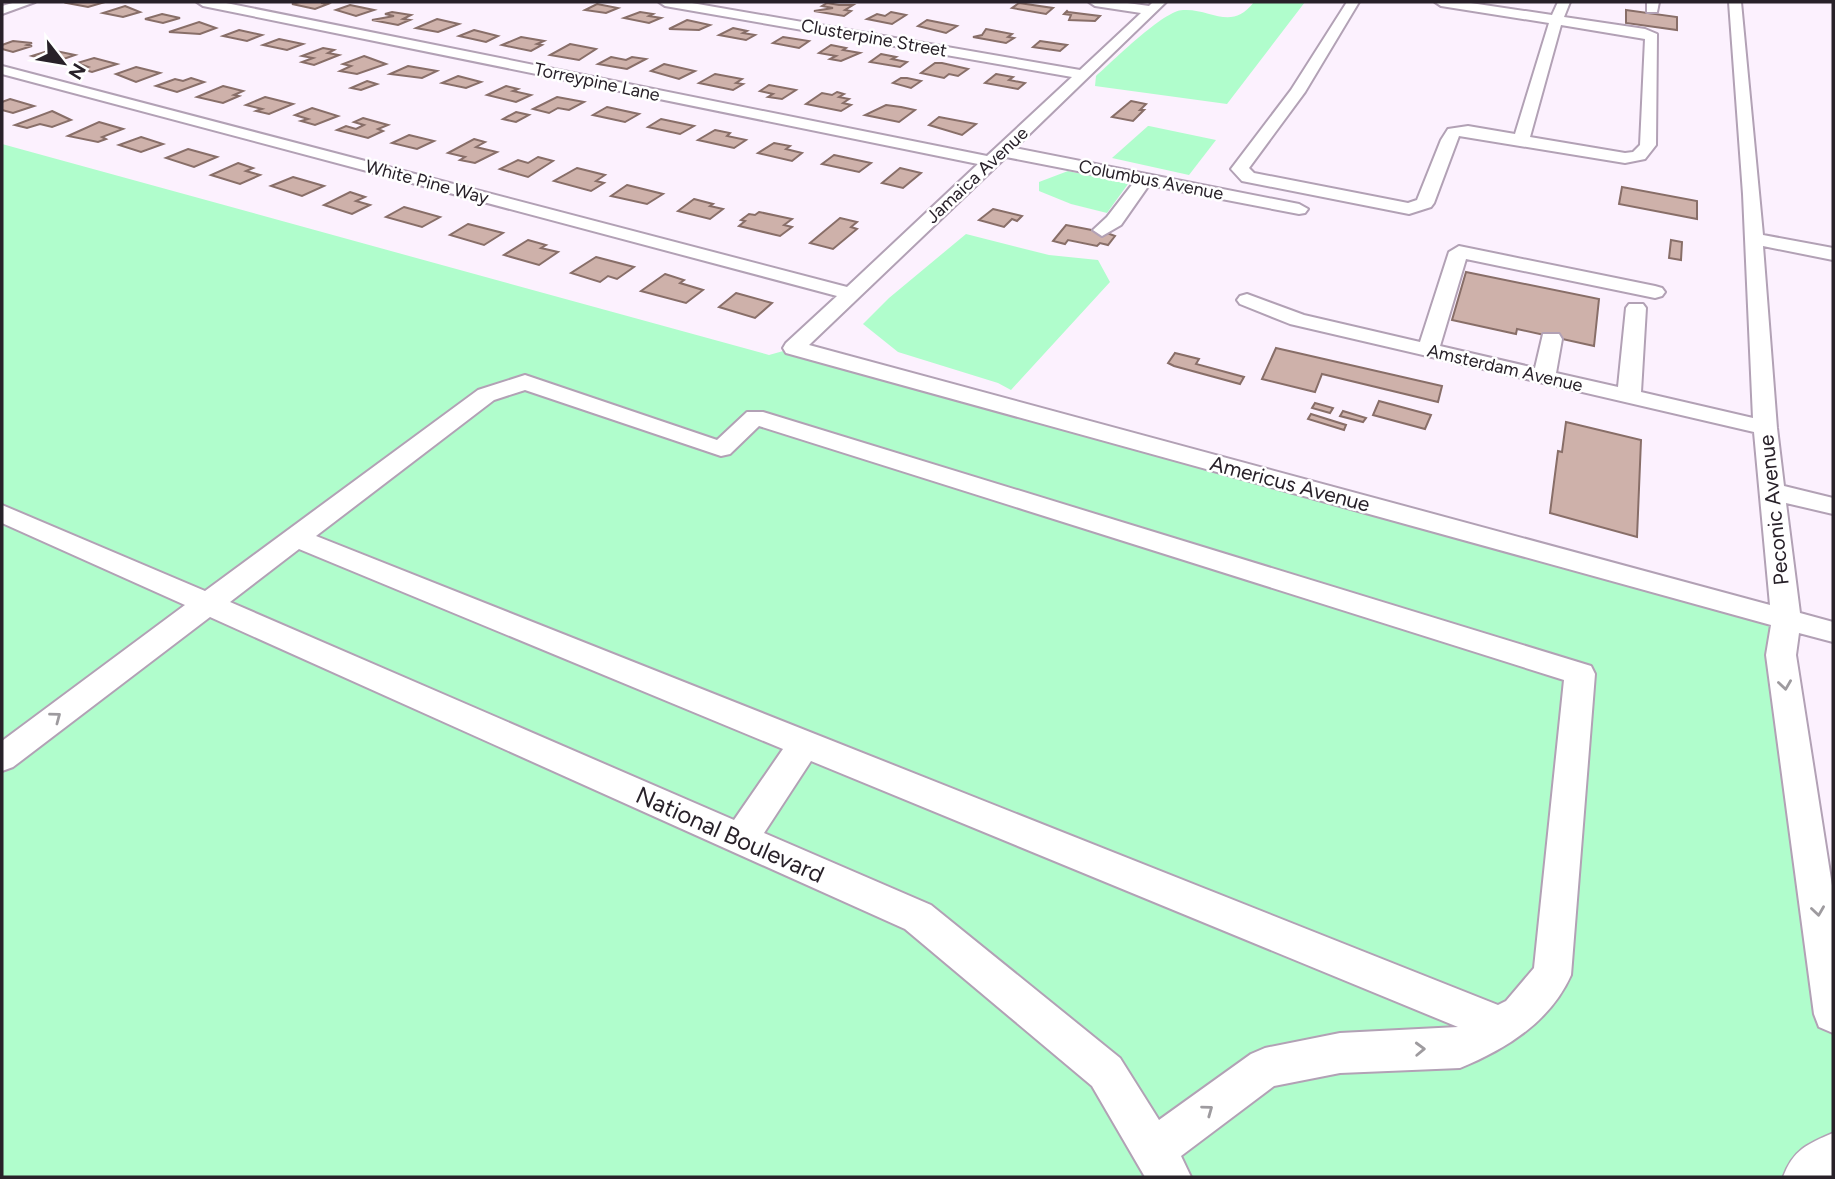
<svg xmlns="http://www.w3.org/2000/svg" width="1835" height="1179" font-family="Figtree,sans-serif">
<rect width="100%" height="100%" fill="#fcf1fe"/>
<g fill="#b0fdcc">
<path d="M 1254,2 L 1305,2 L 1227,104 L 1095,86 L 1096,76 C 1112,62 1164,10 1183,10 C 1211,8 1231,32 1254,2 Z"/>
<path d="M 1148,126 L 1149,126 L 1216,140 L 1189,175 L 1112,158 Z"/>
<path d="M 2,144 L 769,355 L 794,348 L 1786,618 L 1781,655 L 1833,1014 L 1833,1177 L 2,1177 Z"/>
<path d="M 1068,171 L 1128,184 L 1107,213 L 1071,204 L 1039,191 L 1039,182 Z"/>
<path d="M 966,234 L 1049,255 L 1098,260 L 1110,282 L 1011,390 L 998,383 L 898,352 L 863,324 L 889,298 Z"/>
</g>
<g fill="#ceb1aa" stroke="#886e68" stroke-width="2">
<path d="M 69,2 L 105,2 L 88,7 L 67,3 Z"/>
<path d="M 299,2 L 325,2 L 321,3 L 328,4 L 315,9 L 292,4 Z"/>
<path d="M 827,3 L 839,5 L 853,5 L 845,10 L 851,11 L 844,16 L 814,11 L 833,8 L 822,6 Z"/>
<path d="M 1019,3 L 1053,8 L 1046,14 L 1012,8 Z"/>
<path d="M 597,4 L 618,8 L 606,13 L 585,10 Z"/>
<path d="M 350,5 L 374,10 L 356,16 L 336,10 Z"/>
<path d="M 125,6 L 140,12 L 123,17 L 103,13 Z"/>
<path d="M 1626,10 L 1677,17 L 1677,30 L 1626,23 Z"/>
<path d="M 1067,11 L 1068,12 L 1100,16 L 1095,21 L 1069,20 L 1071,15 L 1064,14 Z"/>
<path d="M 392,12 L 411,15 L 403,19 L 410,20 L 398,25 L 372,20 L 394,16 L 385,14 Z"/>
<path d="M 640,12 L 653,14 L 649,16 L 661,18 L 649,23 L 624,18 Z"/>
<path d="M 891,12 L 906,15 L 892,24 L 867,19 L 877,14 L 885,16 Z"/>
<path d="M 162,14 L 180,18 L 163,23 L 145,19 Z"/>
<path d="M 437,19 L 459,24 L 438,32 L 416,28 Z"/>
<path d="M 687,20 L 710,25 L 699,30 L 669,29 Z"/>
<path d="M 927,20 L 957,26 L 946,33 L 918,26 Z"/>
<path d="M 199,22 L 216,28 L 200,34 L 169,32 Z"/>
<path d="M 733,28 L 747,31 L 743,33 L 755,35 L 746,40 L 719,35 Z"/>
<path d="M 986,29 L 1012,34 L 1008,37 L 1014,38 L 1006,43 L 973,37 L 982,35 Z"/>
<path d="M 239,30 L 262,35 L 247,41 L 223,36 Z"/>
<path d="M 474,30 L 498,36 L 486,42 L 459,36 Z"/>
<path d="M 521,37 L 544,41 L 537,44 L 542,45 L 531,51 L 502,45 Z"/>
<path d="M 783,37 L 809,41 L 799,48 L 773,43 Z"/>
<path d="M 279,39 L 303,44 L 287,50 L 263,45 Z"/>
<path d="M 13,41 L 32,43 L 27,45 L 32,46 L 13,52 L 2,49 L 2,45 Z"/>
<path d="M 1040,41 L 1067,45 L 1060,51 L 1033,47 Z"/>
<path d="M 570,44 L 596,49 L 579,60 L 550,55 Z"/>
<path d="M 831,45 L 846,48 L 843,50 L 860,53 L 841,61 L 830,59 L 836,56 L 819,53 Z"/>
<path d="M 323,48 L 334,50 L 328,53 L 339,55 L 314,65 L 302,62 L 313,58 L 302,56 Z"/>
<path d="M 51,50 L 75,55 L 55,62 L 32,56 Z"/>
<path d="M 881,54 L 896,57 L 892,59 L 907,62 L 900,67 L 870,62 Z"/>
<path d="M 364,56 L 386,64 L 357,74 L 340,71 L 351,66 L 343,64 Z"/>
<path d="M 611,57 L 626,60 L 632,57 L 646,59 L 627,69 L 598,64 Z"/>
<path d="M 94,58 L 117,64 L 92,72 L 81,69 L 88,67 L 77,63 Z"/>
<path d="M 935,63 L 942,63 L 968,69 L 958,76 L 949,74 L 944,78 L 921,73 Z"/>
<path d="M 664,64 L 695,71 L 679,79 L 651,71 Z"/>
<path d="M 408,66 L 437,71 L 422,78 L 390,74 Z"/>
<path d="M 136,67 L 160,73 L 136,82 L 116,74 Z"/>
<path d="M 715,74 L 742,79 L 736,83 L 743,84 L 733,90 L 699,83 Z"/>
<path d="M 996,74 L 1013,77 L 1009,80 L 1025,83 L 1018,89 L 985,83 Z"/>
<path d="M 458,76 L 481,82 L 466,88 L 442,83 Z"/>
<path d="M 191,78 L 204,82 L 177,92 L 156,86 L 175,79 L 183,81 Z"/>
<path d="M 901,78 L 907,78 L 921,81 L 911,88 L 893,83 Z"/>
<path d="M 367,81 L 377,84 L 361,90 L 351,88 Z"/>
<path d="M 769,85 L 796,90 L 782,99 L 768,97 L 773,94 L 760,91 Z"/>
<path d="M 223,86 L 243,91 L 234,95 L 239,96 L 223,103 L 197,97 Z"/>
<path d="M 506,86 L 518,89 L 513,91 L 531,95 L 516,102 L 487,95 Z"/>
<path d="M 837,92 L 844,94 L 839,97 L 849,99 L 843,103 L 851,105 L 841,111 L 806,104 L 822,93 L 832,95 Z"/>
<path d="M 265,97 L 293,104 L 269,114 L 256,111 L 262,109 L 246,105 Z"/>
<path d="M 557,97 L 584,102 L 569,110 L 558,108 L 549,113 L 533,109 Z"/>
<path d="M 10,99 L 34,106 L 13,113 L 2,110 L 2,102 Z"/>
<path d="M 1131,101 L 1146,104 L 1140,110 L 1144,110 L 1133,121 L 1112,117 Z"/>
<path d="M 886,105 L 901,107 L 915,110 L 899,122 L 865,115 Z"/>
<path d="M 607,107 L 639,114 L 625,122 L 593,115 Z"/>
<path d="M 312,108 L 338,116 L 315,125 L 301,121 L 308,119 L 295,115 Z"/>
<path d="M 52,111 L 71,120 L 52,127 L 40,124 L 27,128 L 15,125 Z"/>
<path d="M 516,112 L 529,115 L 516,122 L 503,119 Z"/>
<path d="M 939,117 L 976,124 L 962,135 L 929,125 Z"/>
<path d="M 363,118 L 388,125 L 378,129 L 383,131 L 368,138 L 337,130 L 346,126 L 356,129 L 364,125 L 354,122 Z"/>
<path d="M 661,119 L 694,126 L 680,134 L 648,127 Z"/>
<path d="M 99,122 L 123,129 L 102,137 L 106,139 L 98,142 L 68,136 Z"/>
<path d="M 715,130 L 730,133 L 727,136 L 746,140 L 734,148 L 698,140 Z"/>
<path d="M 409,135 L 434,141 L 417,149 L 392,143 Z"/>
<path d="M 141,137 L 163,144 L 141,152 L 119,145 Z"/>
<path d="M 474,139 L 485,142 L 476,147 L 497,152 L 475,163 L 460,160 L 465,157 L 448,153 Z"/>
<path d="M 774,143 L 790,146 L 786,149 L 802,153 L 792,161 L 758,153 Z"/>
<path d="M 188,149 L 217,157 L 194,167 L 166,158 Z"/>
<path d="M 834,155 L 871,163 L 859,172 L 822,164 Z"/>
<path d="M 538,157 L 553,161 L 528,177 L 500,169 L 518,160 L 528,163 Z"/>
<path d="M 238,163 L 253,168 L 246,171 L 260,175 L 240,184 L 211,175 Z"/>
<path d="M 577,168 L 605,175 L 596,181 L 604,183 L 591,191 L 554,181 Z"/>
<path d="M 900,168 L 921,173 L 903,188 L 882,183 Z"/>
<path d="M 293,177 L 324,186 L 302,196 L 271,186 Z"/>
<path d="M 627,185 L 663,194 L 647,204 L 611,196 Z"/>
<path d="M 1622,187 L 1697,201 L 1697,219 L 1619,204 Z"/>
<path d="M 350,192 L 365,197 L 356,201 L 370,205 L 352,214 L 324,205 Z"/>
<path d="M 694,199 L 713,204 L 710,206 L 723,209 L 710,219 L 678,211 Z"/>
<path d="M 404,207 L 440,217 L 422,227 L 386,217 Z"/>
<path d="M 993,209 L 1022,216 L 1017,221 L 1012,219 L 1004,227 L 979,220 Z"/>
<path d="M 759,212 L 792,219 L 784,225 L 792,227 L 780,236 L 739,226 L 745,221 L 741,220 L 749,214 L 755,215 Z"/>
<path d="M 840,218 L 857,222 L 851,227 L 857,229 L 833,249 L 810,243 Z"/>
<path d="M 468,224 L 503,233 L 484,245 L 450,235 Z"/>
<path d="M 1066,225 L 1107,233 L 1115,236 L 1108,245 L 1100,243 L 1097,246 L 1068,240 L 1065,244 L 1053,241 Z"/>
<path d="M 528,240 L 546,245 L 541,248 L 558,252 L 539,265 L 504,255 Z"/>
<path d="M 1671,240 L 1682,242 L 1681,260 L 1669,258 Z"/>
<path d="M 596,257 L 634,267 L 617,279 L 608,276 L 600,282 L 571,273 Z"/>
<path d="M 1466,272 L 1599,299 L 1594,346 L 1517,329 L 1516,334 L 1452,320 Z"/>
<path d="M 665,274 L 684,280 L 680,283 L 703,290 L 686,303 L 641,291 Z"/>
<path d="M 736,293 L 772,303 L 755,318 L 719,307 Z"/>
<path d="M 1276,348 L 1442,386 L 1438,402 L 1322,374 L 1315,392 L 1262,379 Z"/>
<path d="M 1175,353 L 1199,359 L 1196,364 L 1244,377 L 1240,384 L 1174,366 L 1168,363 Z"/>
<path d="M 1379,401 L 1431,415 L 1425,429 L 1373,415 Z"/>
<path d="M 1315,403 L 1333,408 L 1330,413 L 1312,408 Z"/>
<path d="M 1343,411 L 1366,418 L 1363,422 L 1340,416 Z"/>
<path d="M 1311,414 L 1346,425 L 1344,430 L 1308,419 Z"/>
<path d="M 1566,422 L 1641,440 L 1637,537 L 1550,513 L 1558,451 L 1562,452 Z"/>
</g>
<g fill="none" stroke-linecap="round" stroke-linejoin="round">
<defs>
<g id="minor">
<path d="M 16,2 L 35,2 L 2,14 L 2,6 Z"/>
<path d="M 197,2 L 221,2 L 987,156 L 1072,77 L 665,6 L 659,2 L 686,2 L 1080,70 L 1141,13 L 1095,6 L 1089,2 L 1120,2 L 1149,6 L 1153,2 L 1166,2 L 1015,148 L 1299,204 L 1308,209 L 1305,213 L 1299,214 L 1149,185 L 1121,225 L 1102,236 L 1093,230 L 1107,217 L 1134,182 L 1006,157 L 809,345 L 1770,605 L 1754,432 L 1290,324 L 1240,304 L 1237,300 L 1240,296 L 1247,294 L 1304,315 L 1420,342 L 1449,252 L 1459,246 L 1655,286 L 1662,288 L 1665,292 L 1662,296 L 1655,298 L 1466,259 L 1440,346 L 1535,368 L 1543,334 L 1559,334 L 1562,339 L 1556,373 L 1618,387 L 1626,308 L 1629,304 L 1643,304 L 1646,308 L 1641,392 L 1753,418 L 1743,194 L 1729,2 L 1741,2 L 1763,235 L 1833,248 L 1833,260 L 1763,246 L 1777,428 L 1784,486 L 1833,498 L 1833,514 L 1786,503 L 1800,613 L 1833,622 L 1833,642 L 1799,633 L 1796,655 L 1833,892 L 1833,1033 L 1819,1027 L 1814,1014 L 1766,655 L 1771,625 L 786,353 L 783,348 L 786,343 L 837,296 L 2,74 L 2,66 L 847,287 L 978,164 L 203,6 Z"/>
<path d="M 1347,2 L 1359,2 L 1305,92 L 1249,168 L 1254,173 L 1408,203 L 1417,200 L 1441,140 L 1448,129 L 1468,126 L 1515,134 L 1549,23 L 1441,6 L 1435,2 L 1464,2 L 1552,15 L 1558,2 L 1570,2 L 1564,17 L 1645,29 L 1657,34 L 1656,145 L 1645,159 L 1625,163 L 1459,136 L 1434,203 L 1431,207 L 1409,214 L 1242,181 L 1231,169 L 1291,90 ZM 1561,25 L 1645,39 L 1640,145 L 1633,152 L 1625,153 L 1530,137 Z"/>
<path d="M 1647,2 L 1659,2 L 1657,12 L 1647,12 Z"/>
<path d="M 525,375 L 717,440 L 747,412 L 763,412 L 1591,666 L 1595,674 L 1571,975 C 1550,1022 1506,1049 1460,1068 L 1340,1073 L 1274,1086 L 1181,1156 L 1191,1177 L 1145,1177 L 1092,1086 L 905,929 L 210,617 L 13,767 L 2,771 L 2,741 L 185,605 L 2,523 L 2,505 L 205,591 L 478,390 ZM 525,390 L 721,456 L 730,454 L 759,426 L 1564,680 L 1534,968 L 1506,1001 L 1498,1005 L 316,536 L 494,400 ZM 299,549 L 783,749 L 734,820 L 230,602 ZM 811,761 L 1458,1027 L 1340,1033 L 1265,1048 L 1251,1054 L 1159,1120 L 1120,1058 L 931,905 L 764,833 Z"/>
</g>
<path id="major" d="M 1833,1133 L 1833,1177 L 1783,1177 C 1793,1150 1807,1144 1833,1133 Z"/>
</defs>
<use href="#minor" stroke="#b2a1b5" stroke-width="4"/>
<use href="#major" stroke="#b2a1b5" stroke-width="3"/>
<use href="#minor" fill="#fff" fill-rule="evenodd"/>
<use href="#major" fill="#fff" fill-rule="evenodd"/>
</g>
<defs><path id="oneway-chevron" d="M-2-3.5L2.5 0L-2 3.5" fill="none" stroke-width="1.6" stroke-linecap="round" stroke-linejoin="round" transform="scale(1.75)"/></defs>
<g stroke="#9e9b9f">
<use href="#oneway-chevron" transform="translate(1785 685) rotate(82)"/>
<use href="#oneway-chevron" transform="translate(56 717) rotate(-37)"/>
<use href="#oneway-chevron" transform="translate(1818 911) rotate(82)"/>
<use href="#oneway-chevron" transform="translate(1420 1049) rotate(-2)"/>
<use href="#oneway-chevron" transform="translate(1208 1110) rotate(-36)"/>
</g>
<g text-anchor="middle" stroke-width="5" stroke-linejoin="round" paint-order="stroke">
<g font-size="18" fill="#282129" stroke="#fff">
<text transform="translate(874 38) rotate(10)" y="6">Clusterpine Street</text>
<text transform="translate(597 82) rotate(12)" y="6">Torreypine Lane</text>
<text transform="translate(977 175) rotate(-43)" y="6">Jamaica Avenue</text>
<text transform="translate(1151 180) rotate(11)" y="6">Columbus Avenue</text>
<text transform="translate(427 182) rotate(15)" y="6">White Pine Way</text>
<text transform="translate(1505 368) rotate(13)" y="6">Amsterdam Avenue</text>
</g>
<g font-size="21" fill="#282129" stroke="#fff">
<text transform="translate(1290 484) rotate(15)" y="7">Americus Avenue</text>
<text transform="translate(1774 510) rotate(-96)" y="7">Peconic Avenue</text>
</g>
<g font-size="24" fill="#282129" stroke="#fff">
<text transform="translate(730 835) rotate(24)" y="8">National Boulevard</text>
</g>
</g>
<rect width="1835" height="1179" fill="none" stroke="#282129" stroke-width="7"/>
<g transform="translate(63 63) rotate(121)" stroke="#ffffff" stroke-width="5" paint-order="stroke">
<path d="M0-5L12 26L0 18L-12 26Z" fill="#282129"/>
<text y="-10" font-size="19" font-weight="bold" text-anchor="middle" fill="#282129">N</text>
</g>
</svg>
